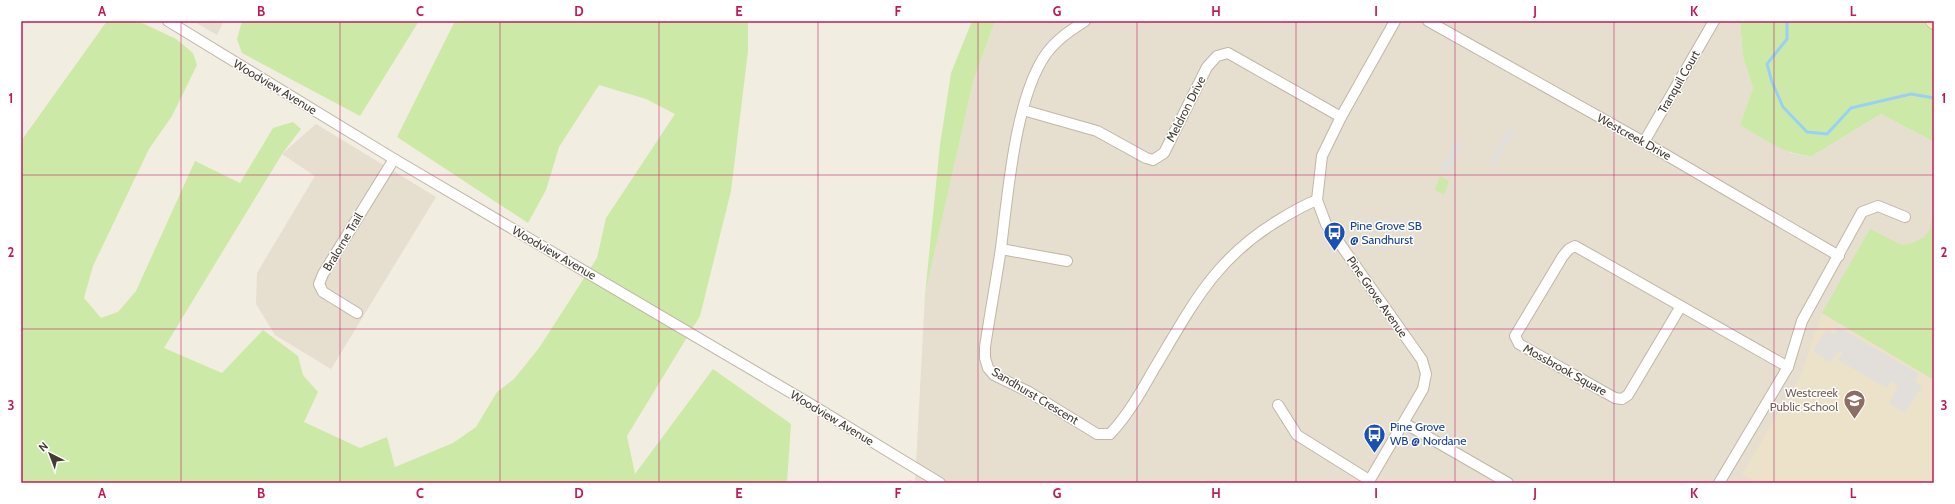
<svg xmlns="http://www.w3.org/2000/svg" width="1955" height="504" font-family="Cabin,sans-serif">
<rect width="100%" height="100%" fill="#f2ede1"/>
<g fill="#e6decf">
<path d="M 193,21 L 224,21 L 217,35 Z"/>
<path d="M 995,21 L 1740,21 L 1743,57 L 1753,88 L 1740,125 L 1791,153 L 1805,156 L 1812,156 L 1881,114 L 1934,142 L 1934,483 L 915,483 L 925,295 L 973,82 Z"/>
<path d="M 316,124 L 436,197 L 331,369 L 275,335 L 256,304 L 257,273 L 315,176 L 282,154 Z"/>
</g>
<path fill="#ece2ca" d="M 1822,313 L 1934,380 L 1934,483 L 1758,483 L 1742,474 L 1800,378 Z"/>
<g fill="#cde9a7">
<path d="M 107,21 L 138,21 L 176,39 L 193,53 L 197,65 L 172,116 L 149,149 L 93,266 L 84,298 L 101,318 L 118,312 L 136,291 L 195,161 L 240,183 L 273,128 L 293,122 L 301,129 L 282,154 L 164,348 L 222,373 L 263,330 L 298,356 L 303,375 L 318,392 L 304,422 L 360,448 L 387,437 L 395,467 L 453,443 L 476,427 L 497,392 L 514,379 L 539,348 L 597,258 L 606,218 L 675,114 L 646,99 L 599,85 L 559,147 L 546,190 L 528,223 L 397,137 L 455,21 L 748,21 L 748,51 L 731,191 L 700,316 L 627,436 L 635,474 L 713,369 L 791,424 L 787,483 L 21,483 L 21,141 Z"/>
<path d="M 242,21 L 419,21 L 360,116 L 242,53 L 237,39 Z"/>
<path d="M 972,21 L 995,21 L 973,82 L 925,295 L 940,145 L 951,73 Z"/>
<path d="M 1740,21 L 1934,21 L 1934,142 L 1881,114 L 1812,156 C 1785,155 1762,138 1740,125 L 1753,88 L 1743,57 Z"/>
<path d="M 1440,176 L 1449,181 L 1444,195 L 1435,190 Z"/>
<path d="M 1934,209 L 1934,380 L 1822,313 L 1870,229 L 1902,245 L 1913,243 L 1924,237 L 1930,229 Z"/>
</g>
<g fill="#e2dfdb">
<path d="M 1509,127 L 1515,131 L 1495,166 L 1489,162 Z"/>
<path d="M 1456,140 L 1464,145 L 1447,174 L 1439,169 Z"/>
<path d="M 1838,327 L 1919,374 L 1915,382 L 1922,386 L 1905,413 L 1889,403 L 1898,387 L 1897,385 L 1891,381 L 1887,388 L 1838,360 L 1842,352 L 1837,352 L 1830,362 L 1813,351 L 1826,330 L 1834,334 Z"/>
</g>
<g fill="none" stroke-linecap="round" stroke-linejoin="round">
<path stroke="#99d1f4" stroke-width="3" d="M 1787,21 L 1787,39 L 1767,64 L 1772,82 L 1783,107 L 1807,132 L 1827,134 L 1851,108 L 1911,94 L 1934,98"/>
<defs>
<g id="minor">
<path d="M 168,21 L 394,159 L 812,405 L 940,483"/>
<path d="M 1085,21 C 1071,30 1057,39 1046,54 C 1015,98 1008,193 1001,248 C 996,281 990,314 985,347 L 985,358 L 988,368 L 994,375 L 1029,392 L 1097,434 L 1110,434 C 1128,415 1141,392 1154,369 C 1192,306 1214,259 1279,220 C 1292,212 1304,205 1317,200"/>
<path d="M 1428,21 L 1644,142 L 1839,256"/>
<path d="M 1023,110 L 1097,131 L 1146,158 L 1153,160 L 1164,153 L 1207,67 L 1217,56 L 1228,53 L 1341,117"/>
<path d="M 1644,142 L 1714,21"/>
<path d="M 1001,249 L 1067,261"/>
<path d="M 1681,306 L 1628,395 L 1622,399 L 1615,398 L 1519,344 L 1515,336 L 1563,256 L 1569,249 L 1575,246 L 1788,367"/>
<path d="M 357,313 L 323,292 L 319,284 L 323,274 L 394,159"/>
<path d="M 1278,405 L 1297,435 L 1369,480"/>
<path d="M 1404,423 L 1508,483"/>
<path d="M 1368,483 L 1423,389 L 1426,374 L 1422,360 L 1326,224 L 1317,200 L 1322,156 L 1341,117 L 1395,21"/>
<path d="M 1719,483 L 1788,367 L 1802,321 L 1862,212 L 1878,206 L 1905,217"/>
</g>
<path id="secondary" d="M 1933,21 L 1934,22"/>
</defs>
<use href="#minor" stroke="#c0b7a7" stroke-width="12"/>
<use href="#secondary" stroke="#d8c390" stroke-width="16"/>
<use href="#minor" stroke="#fff" stroke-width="10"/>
<use href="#secondary" stroke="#ffeebe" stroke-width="14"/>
</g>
<path fill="none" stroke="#c2185b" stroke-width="1" stroke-opacity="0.55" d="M 181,21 L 181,483M 340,21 L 340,483M 500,21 L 500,483M 659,21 L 659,483M 818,21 L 818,483M 978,21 L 978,483M 1137,21 L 1137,483M 1296,21 L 1296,483M 1455,21 L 1455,483M 1614,21 L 1614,483M 1774,21 L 1774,483M 21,175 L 1934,175M 21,329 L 1934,329"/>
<defs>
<symbol id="bus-pin" viewBox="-11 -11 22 30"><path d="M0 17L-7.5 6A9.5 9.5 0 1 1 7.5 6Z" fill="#1a4fb4" stroke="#fff"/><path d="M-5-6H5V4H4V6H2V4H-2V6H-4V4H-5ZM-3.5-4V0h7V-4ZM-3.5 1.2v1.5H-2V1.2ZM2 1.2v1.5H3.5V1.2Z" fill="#fff"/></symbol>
<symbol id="school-pin" viewBox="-11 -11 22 30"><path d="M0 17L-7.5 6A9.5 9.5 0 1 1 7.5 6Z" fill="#8d6e63" stroke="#fff"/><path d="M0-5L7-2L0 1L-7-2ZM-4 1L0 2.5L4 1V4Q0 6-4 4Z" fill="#fff"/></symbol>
</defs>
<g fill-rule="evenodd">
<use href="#bus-pin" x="1322" y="220" width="25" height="34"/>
<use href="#school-pin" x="1842" y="388" width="25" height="34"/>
<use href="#bus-pin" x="1362" y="422" width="25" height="34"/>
</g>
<g text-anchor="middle" stroke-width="3" stroke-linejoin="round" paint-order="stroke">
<g font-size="12" fill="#433c32" stroke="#fff">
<text transform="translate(1679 82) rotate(-60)" y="4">Tranquil Court</text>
<text transform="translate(275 87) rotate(31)" y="4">Woodview Avenue</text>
<text transform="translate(1186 109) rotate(-63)" y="4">Meldron Drive</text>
<text transform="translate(1634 137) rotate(29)" y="4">Westcreek Drive</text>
<text transform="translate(343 242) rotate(-59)" y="4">Bralorne Trail</text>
<text transform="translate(554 253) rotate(30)" y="4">Woodview Avenue</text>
<text transform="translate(1377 297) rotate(55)" y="4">Pine Grove Avenue</text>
<text transform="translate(1565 370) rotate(29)" y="4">Mossbrook Square</text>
<text transform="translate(1035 396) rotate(31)" y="4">Sandhurst Crescent</text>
<text transform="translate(832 418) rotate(31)" y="4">Woodview Avenue</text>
</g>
<g font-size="12" fill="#164399" stroke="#fff" text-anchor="start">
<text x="1350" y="230">Pine Grove SB<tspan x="1350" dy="14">@ Sandhurst</tspan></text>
<text x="1390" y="431">Pine Grove<tspan x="1390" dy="14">WB @ Nordane</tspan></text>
</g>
<g font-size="12" fill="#785e54" stroke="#fff" text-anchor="end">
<text x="1838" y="397">Westcreek<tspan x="1838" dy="14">Public School</tspan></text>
</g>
</g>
<rect width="1955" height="504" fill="none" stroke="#ffffff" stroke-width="44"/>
<g transform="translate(50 454) rotate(318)" stroke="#ffffff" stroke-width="3" paint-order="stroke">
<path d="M0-3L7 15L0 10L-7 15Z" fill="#433c32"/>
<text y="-6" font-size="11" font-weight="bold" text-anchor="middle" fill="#433c32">N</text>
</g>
<rect x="22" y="22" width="1911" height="460" fill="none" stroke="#c2185b" stroke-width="1.5"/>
<g font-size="13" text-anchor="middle" font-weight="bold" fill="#c2185b">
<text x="102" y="16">A</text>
<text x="261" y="16">B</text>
<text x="420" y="16">C</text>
<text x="579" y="16">D</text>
<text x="739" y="16">E</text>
<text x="898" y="16">F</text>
<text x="1057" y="16">G</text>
<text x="1216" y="16">H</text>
<text x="1376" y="16">I</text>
<text x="1535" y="16">J</text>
<text x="1694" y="16">K</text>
<text x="1853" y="16">L</text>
<text x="11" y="103">1</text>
<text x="1944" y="103">1</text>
<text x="11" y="257">2</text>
<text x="1944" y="257">2</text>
<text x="11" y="410">3</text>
<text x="1944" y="410">3</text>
<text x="102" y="498">A</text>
<text x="261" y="498">B</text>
<text x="420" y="498">C</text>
<text x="579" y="498">D</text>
<text x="739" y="498">E</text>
<text x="898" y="498">F</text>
<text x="1057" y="498">G</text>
<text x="1216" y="498">H</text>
<text x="1376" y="498">I</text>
<text x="1535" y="498">J</text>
<text x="1694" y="498">K</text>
<text x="1853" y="498">L</text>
</g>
</svg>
